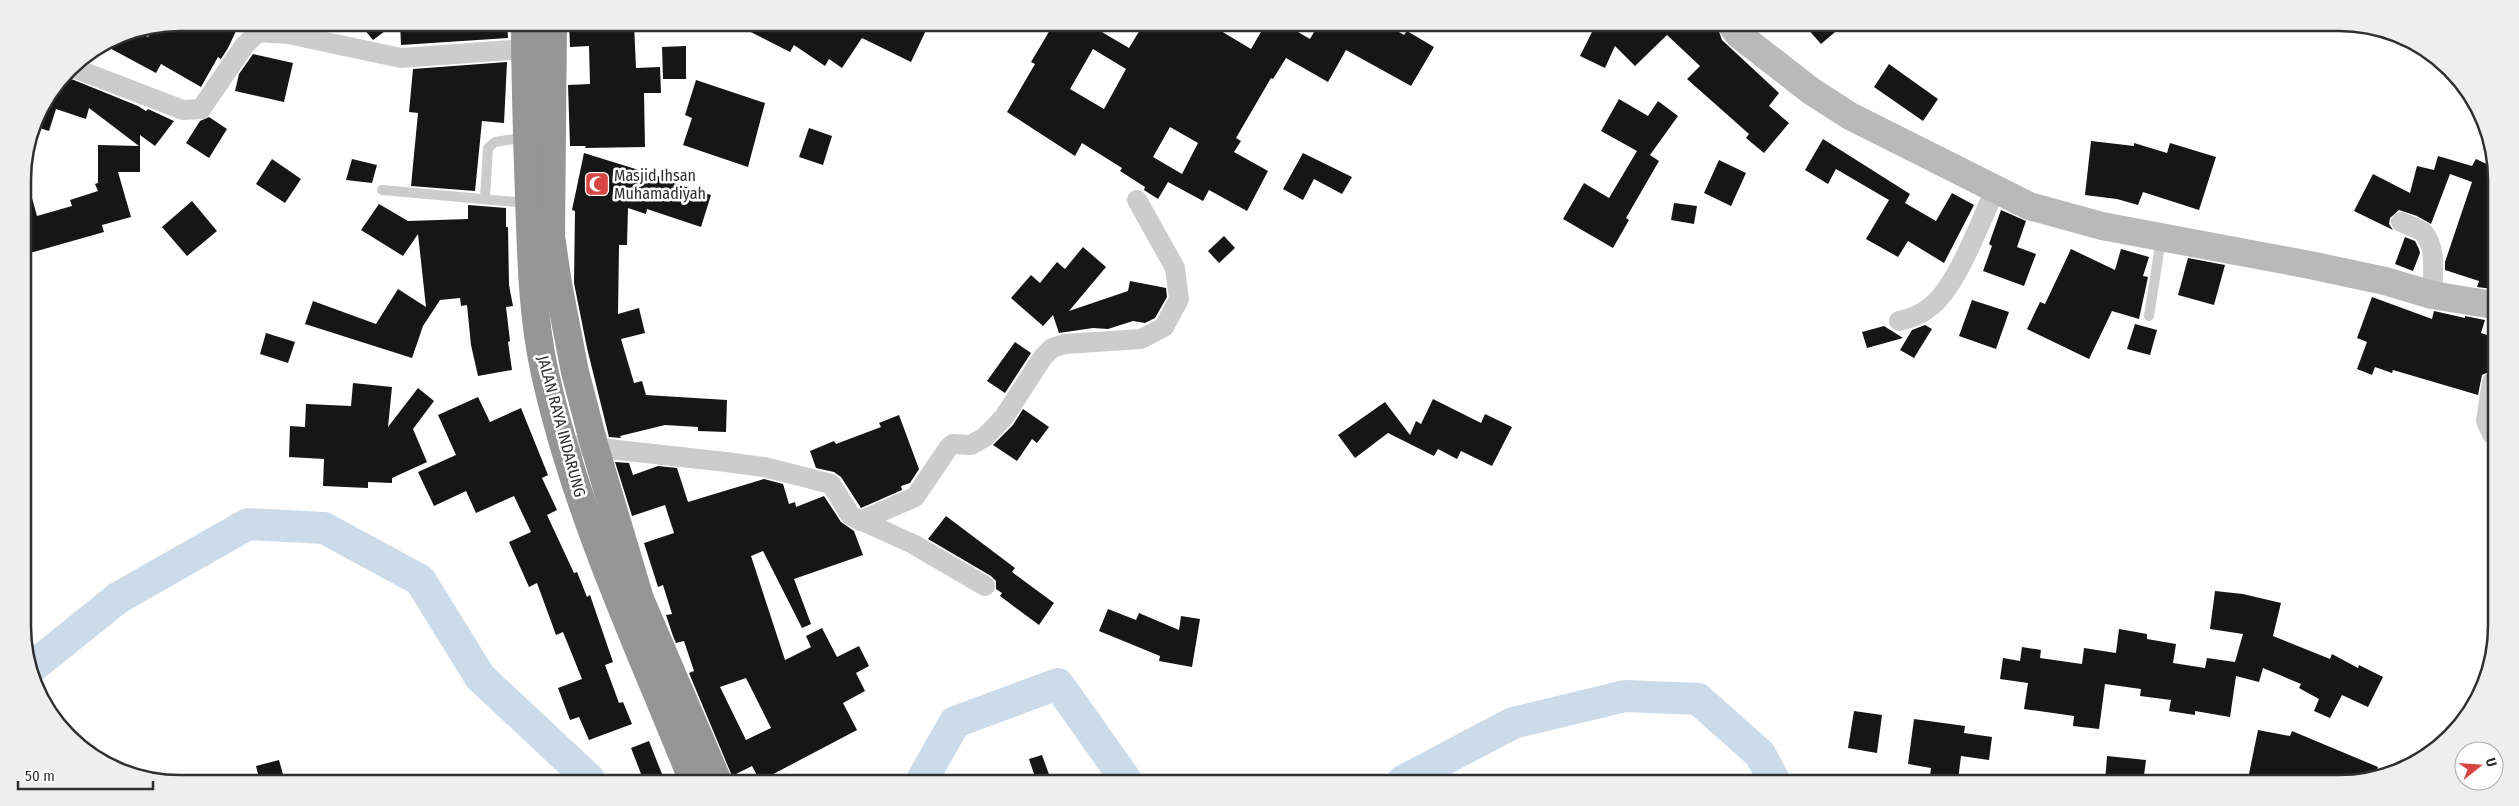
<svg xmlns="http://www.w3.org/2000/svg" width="2519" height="806" font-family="'Fira Sans Condensed',sans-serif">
<rect width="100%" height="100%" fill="#fff"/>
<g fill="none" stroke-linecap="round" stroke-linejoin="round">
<g stroke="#ccdbe9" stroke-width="32">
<path d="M 31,668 L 118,598 L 248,524 L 324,528 L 420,580 L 480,677 L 589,779"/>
<path d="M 922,780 L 955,722 L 1058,684 L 1126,780"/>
<path d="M 1403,781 L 1513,723 L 1625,696 L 1698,699 L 1760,754 L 1775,782"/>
</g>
</g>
<g fill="#161616" fill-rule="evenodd">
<path d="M 180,22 L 226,23 L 237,29 L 228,48 L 221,59 L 218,57 L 201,87 L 161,64 L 156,73 L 104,45 L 120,34 L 137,31 L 148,37 L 153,28 Z"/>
<path d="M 359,23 L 396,23 L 373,40 Z"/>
<path d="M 400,23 L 446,23 L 446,26 L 507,24 L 508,38 L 401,45 Z"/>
<path d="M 569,23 L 634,24 L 636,68 L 660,67 L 661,93 L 644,93 L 645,147 L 585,148 L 586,146 L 570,146 L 568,85 L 590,84 L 589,46 L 570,47 Z"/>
<path d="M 735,24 L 895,24 L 906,30 L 909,24 L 929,24 L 911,62 L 862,38 L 842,68 L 829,59 L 825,66 L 794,45 L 790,52 Z"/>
<path d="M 1053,25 L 1095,25 L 1095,28 L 1129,48 L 1143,25 L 1211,25 L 1251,49 L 1265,25 L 1286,25 L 1310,39 L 1318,25 L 1387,25 L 1404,35 L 1407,31 L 1434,47 L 1411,86 L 1346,50 L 1328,82 L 1286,58 L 1273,79 L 1271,78 L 1236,138 L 1241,141 L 1234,152 L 1268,171 L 1247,211 L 1209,190 L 1203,201 L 1168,182 L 1158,199 L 1144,190 L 1145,187 L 1120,171 L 1122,168 L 1082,143 L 1075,156 L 1007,112 L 1035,64 L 1031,62 ZM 1093,49 L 1126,69 L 1104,109 L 1070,89 ZM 1170,127 L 1198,143 L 1182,174 L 1153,157 Z"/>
<path d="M 1595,26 L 1717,26 L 1722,40 L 1779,93 L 1769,106 L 1789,123 L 1764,153 L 1746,138 L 1749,134 L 1687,79 L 1700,66 L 1667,35 L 1635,66 L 1615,46 L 1605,68 L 1580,56 Z"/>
<path d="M 1806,27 L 1841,27 L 1821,44 Z"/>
<path d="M 686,46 L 686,79 L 663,79 L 662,47 Z"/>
<path d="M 253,54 L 293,63 L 284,102 L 235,91 L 239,74 Z"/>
<path d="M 507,62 L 504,123 L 482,121 L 475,191 L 411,186 L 418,113 L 409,112 L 413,69 Z"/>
<path d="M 1889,64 L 1938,99 L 1923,121 L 1874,87 Z"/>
<path d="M 64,76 L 138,106 L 146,111 L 148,109 L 174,121 L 155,146 L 140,135 L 140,172 L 118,172 L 131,217 L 102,225 L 104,232 L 23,255 L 23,181 L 27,180 L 37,216 L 72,206 L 70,200 L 98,191 L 95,184 L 98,183 L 98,145 L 139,146 L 89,108 L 86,119 L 56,109 L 49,131 L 33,126 L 35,119 Z"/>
<path d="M 696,80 L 765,103 L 748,167 L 683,145 L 692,118 L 685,115 Z"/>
<path d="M 1619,99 L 1648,116 L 1658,101 L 1678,116 L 1650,155 L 1659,161 L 1626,218 L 1629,220 L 1613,248 L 1563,219 L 1584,183 L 1609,198 L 1637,151 L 1601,131 Z"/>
<path d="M 209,117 L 227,129 L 209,158 L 186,143 L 200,121 Z"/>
<path d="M 809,128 L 832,136 L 823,165 L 799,157 Z"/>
<path d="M 1823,139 L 1910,194 L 1905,203 L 1936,221 L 1952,193 L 1974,205 L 1944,263 L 1908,241 L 1898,257 L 1866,239 L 1889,200 L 1836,169 L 1828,184 L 1805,170 Z"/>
<path d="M 2091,141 L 2134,146 L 2134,143 L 2167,153 L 2170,143 L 2216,157 L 2199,210 L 2143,192 L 2138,205 L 2117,199 L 2085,195 Z"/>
<path d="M 584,153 L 658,176 L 663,179 L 663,183 L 664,180 L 711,195 L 701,227 L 647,209 L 646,214 L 628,208 L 627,245 L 619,245 L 618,314 L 639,308 L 645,333 L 621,339 L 634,383 L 642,381 L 646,395 L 727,400 L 726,432 L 698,431 L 698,427 L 665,425 L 620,436 L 621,438 L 609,437 L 587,348 L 574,283 L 575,211 L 572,210 Z"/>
<path d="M 1303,153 L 1352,177 L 1342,194 L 1314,179 L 1303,200 L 1283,189 Z"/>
<path d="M 2438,156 L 2472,166 L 2476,159 L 2493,167 L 2493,289 L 2477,287 L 2479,281 L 2445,270 L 2445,262 L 2472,182 L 2450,174 L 2431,224 L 2417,216 L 2399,210 L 2390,218 L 2389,224 L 2393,230 L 2354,211 L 2373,174 L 2410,193 L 2417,166 L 2434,170 Z"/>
<path d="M 272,159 L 301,179 L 285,203 L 256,184 Z"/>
<path d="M 352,159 L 377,165 L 372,183 L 346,180 Z"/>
<path d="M 1719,160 L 1746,173 L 1731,206 L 1704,193 Z"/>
<path d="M 192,201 L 217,231 L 187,256 L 162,227 Z"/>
<path d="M 1674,203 L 1697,206 L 1694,224 L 1671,220 Z"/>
<path d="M 379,204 L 408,221 L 468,219 L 468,205 L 506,208 L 506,227 L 508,227 L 509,285 L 513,306 L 506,307 L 510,341 L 508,342 L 512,370 L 478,376 L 471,345 L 467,305 L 461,306 L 460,298 L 440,300 L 423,326 L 412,358 L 305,324 L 313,301 L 376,324 L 398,289 L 426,307 L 418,234 L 403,256 L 361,230 Z"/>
<path d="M 2001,210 L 2026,221 L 2017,247 L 2036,254 L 2024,286 L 1983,271 L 1992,246 L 1989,244 Z"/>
<path d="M 1224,236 L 1235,248 L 1219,263 L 1208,251 Z"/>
<path d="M 2405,237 L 2415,241 L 2419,249 L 2420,253 L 2413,271 L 2395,264 Z"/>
<path d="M 1083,247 L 1106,267 L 1069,311 L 1128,291 L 1130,281 L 1166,288 L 1167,297 L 1155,318 L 1145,323 L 1133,321 L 1108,329 L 1093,328 L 1059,333 L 1053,315 L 1043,326 L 1011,298 L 1031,275 L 1040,283 L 1057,262 L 1065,269 Z"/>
<path d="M 2071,249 L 2115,270 L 2121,249 L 2149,257 L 2143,276 L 2148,277 L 2139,319 L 2112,311 L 2089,359 L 2027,329 L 2040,302 L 2045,304 Z"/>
<path d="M 2188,258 L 2225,265 L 2214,305 L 2178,295 Z"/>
<path d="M 2372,297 L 2432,319 L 2434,311 L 2465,318 L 2465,316 L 2485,320 L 2481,333 L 2493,337 L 2492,366 L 2491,371 L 2482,375 L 2478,395 L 2393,370 L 2392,373 L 2375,367 L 2372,375 L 2357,369 L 2367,342 L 2357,338 Z"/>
<path d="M 1972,300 L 2009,312 L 1996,349 L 1959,336 Z"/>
<path d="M 2135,324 L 2157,330 L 2150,355 L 2127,349 Z"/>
<path d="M 1925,325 L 1932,329 L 1914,358 L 1900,350 L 1912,330 Z"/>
<path d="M 1884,326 L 1903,338 L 1867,348 L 1862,332 Z"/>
<path d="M 266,333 L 295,342 L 288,363 L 260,354 Z"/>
<path d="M 1015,342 L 1031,353 L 1005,393 L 987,381 Z"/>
<path d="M 353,383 L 392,387 L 388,427 L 418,388 L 434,401 L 413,429 L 427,462 L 392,478 L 392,483 L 368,482 L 368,488 L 323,486 L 324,459 L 289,457 L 290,426 L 305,427 L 306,404 L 351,406 Z"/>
<path d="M 478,397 L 490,422 L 521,408 L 548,475 L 542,478 L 557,510 L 547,515 L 574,573 L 577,572 L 587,597 L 590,595 L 613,662 L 605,665 L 619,703 L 623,702 L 632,724 L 589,740 L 579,717 L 570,720 L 558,688 L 582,679 L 563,632 L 556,635 L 537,583 L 529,587 L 509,542 L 531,532 L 514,496 L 476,513 L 466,491 L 434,506 L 418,472 L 456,455 L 438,415 Z"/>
<path d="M 1433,399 L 1481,423 L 1485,414 L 1512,427 L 1492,466 L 1461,451 L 1457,459 L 1438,449 L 1434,456 L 1388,433 L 1355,458 L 1338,435 L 1385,402 L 1410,435 L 1416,421 L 1421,424 Z"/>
<path d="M 1023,409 L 1049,427 L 1037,443 L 1032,439 L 1017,461 L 993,445 L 1013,425 Z"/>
<path d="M 899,415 L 919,469 L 910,483 L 901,486 L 902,490 L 861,508 L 841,477 L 834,472 L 816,468 L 810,451 L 834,441 L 836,444 L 881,427 L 879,423 Z"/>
<path d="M 615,462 L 629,463 L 633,475 L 658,466 L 677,468 L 688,502 L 764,479 L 783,484 L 789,504 L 795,502 L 796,507 L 824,496 L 841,522 L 854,531 L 863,555 L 794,579 L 811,624 L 802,628 L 763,551 L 751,556 L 785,660 L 811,647 L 806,636 L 822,628 L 837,657 L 859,646 L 869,666 L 856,673 L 865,691 L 843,703 L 857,730 L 762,780 L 759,779 L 752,766 L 732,776 L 689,673 L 694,671 L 684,641 L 676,643 L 673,636 L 666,615 L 672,614 L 663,585 L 658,587 L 644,543 L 674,533 L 665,505 L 632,516 ZM 746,678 L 771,728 L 746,740 L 720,687 Z"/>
<path d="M 946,516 L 1015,568 L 1012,572 L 1054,603 L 1039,625 L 1000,596 L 1002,593 L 996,589 L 996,581 L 991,576 L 928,539 Z"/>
<path d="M 2215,591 L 2243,594 L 2281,603 L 2273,636 L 2330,659 L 2332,654 L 2358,668 L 2359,665 L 2383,677 L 2368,707 L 2342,695 L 2330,718 L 2314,711 L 2319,699 L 2299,688 L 2301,684 L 2263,668 L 2259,682 L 2236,676 L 2230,717 L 2195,711 L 2195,715 L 2169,711 L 2171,700 L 2140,696 L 2141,689 L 2105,684 L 2099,729 L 2073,726 L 2074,716 L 2024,709 L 2028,683 L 2000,679 L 2003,658 L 2020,661 L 2022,647 L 2041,650 L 2040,658 L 2082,664 L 2084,648 L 2116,653 L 2119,629 L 2147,634 L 2147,639 L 2176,644 L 2173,663 L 2205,668 L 2207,658 L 2235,662 L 2243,634 L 2210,629 Z"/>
<path d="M 1108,609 L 1136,620 L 1139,613 L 1179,630 L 1181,616 L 1200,619 L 1192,667 L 1159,661 L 1160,656 L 1099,631 Z"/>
<path d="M 1854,711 L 1882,715 L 1877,753 L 1848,748 Z"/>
<path d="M 1914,719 L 1965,726 L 1964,733 L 1992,737 L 1989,760 L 1961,756 L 1958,780 L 1930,776 L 1931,768 L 1908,764 Z"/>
<path d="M 2258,730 L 2290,736 L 2292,731 L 2378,767 L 2373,778 L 2349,783 L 2294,783 L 2249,774 Z"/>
<path d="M 649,741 L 662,774 L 643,779 L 631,748 Z"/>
<path d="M 1042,755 L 1051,780 L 1036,780 L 1029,759 Z"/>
<path d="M 2107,756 L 2146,760 L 2143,783 L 2105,783 Z"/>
<path d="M 279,760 L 284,778 L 259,778 L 256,766 Z"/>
</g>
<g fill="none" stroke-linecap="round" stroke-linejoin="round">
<g stroke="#ccc" stroke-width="10">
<path d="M 244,23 L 258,32"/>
<path d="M 382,190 L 528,203"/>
<path d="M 485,198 L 488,148 L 495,142 L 527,137"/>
<path d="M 2149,316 L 2161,239"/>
</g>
<g stroke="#ccc" stroke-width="20">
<path d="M 71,67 L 183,110 L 201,109 L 244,46 L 258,32 L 288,34 L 401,58 L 525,49"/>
<path d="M 2401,222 C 2408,225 2417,228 2423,232 C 2437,246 2433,277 2432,295"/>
<path d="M 1899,321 C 1911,318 1921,315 1930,307 C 1957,287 1980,222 1995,190"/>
<path d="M 2492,434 L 2486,421 L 2492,382"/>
<path d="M 564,444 L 726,462 L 764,467 L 831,484 L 851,516 L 913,544 L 985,586"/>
<path d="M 860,521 L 915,497 L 949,447 L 953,444 L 971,445 L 985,437 L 1004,417 L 1043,357 L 1052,348 L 1065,344 L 1141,339 L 1164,327 L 1179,299 L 1175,268 L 1137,200"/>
</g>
<path stroke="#b9b9b9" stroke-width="28" d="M 1732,26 L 1739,35 L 1811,91 L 1850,116 L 2029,206 L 2102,226 L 2310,265 L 2385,281 L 2432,295 L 2493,305"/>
<g stroke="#969696" stroke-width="28">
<path d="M 525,23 C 525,81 527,139 529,196 C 531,254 532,312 544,369 C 575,512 638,644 692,779"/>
<path d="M 553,23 L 551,236 L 558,284 L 575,372 L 595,448 L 640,599 L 717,779"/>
</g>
</g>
<defs>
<symbol id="mosque-square" viewBox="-11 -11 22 22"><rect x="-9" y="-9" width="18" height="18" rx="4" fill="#d64642" stroke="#fff"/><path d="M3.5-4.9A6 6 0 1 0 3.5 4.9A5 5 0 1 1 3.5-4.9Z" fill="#fff"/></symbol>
</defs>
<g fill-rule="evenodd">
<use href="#mosque-square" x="583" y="170" width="28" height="28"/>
</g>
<g text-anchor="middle" stroke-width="5" stroke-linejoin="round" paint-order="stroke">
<g font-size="16" fill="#2f2f2f" stroke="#fff" text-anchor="start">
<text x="614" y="181">Masjid Ihsan<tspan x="614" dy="18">Muhamadiyah</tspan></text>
</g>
<g font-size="16" fill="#2f2f2f" stroke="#fff">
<text transform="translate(562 426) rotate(75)" y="6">JALAN RAYA INDARUNG</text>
</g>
</g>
<path d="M0 0H2519V806H0ZM180 31H2339A149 149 0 0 1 2488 180V626A149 149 0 0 1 2339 775H180A149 149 0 0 1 31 626V180A149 149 0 0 1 180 31Z" fill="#eee" fill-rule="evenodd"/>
<path fill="none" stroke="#2f2f2f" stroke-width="2.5" d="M180 31H2339A149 149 0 0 1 2488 180V626A149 149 0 0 1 2339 775H180A149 149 0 0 1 31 626V180A149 149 0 0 1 180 31Z"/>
<g transform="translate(2479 766) rotate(73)"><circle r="24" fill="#ffffff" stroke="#acacac"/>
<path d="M0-4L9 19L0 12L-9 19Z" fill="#d64642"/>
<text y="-8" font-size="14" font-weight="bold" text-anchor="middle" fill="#2f2f2f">U</text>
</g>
<path d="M18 781v8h135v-8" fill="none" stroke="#2f2f2f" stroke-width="2.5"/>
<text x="25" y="781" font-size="15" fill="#2f2f2f" stroke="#ffffff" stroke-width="4" paint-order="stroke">50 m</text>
</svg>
